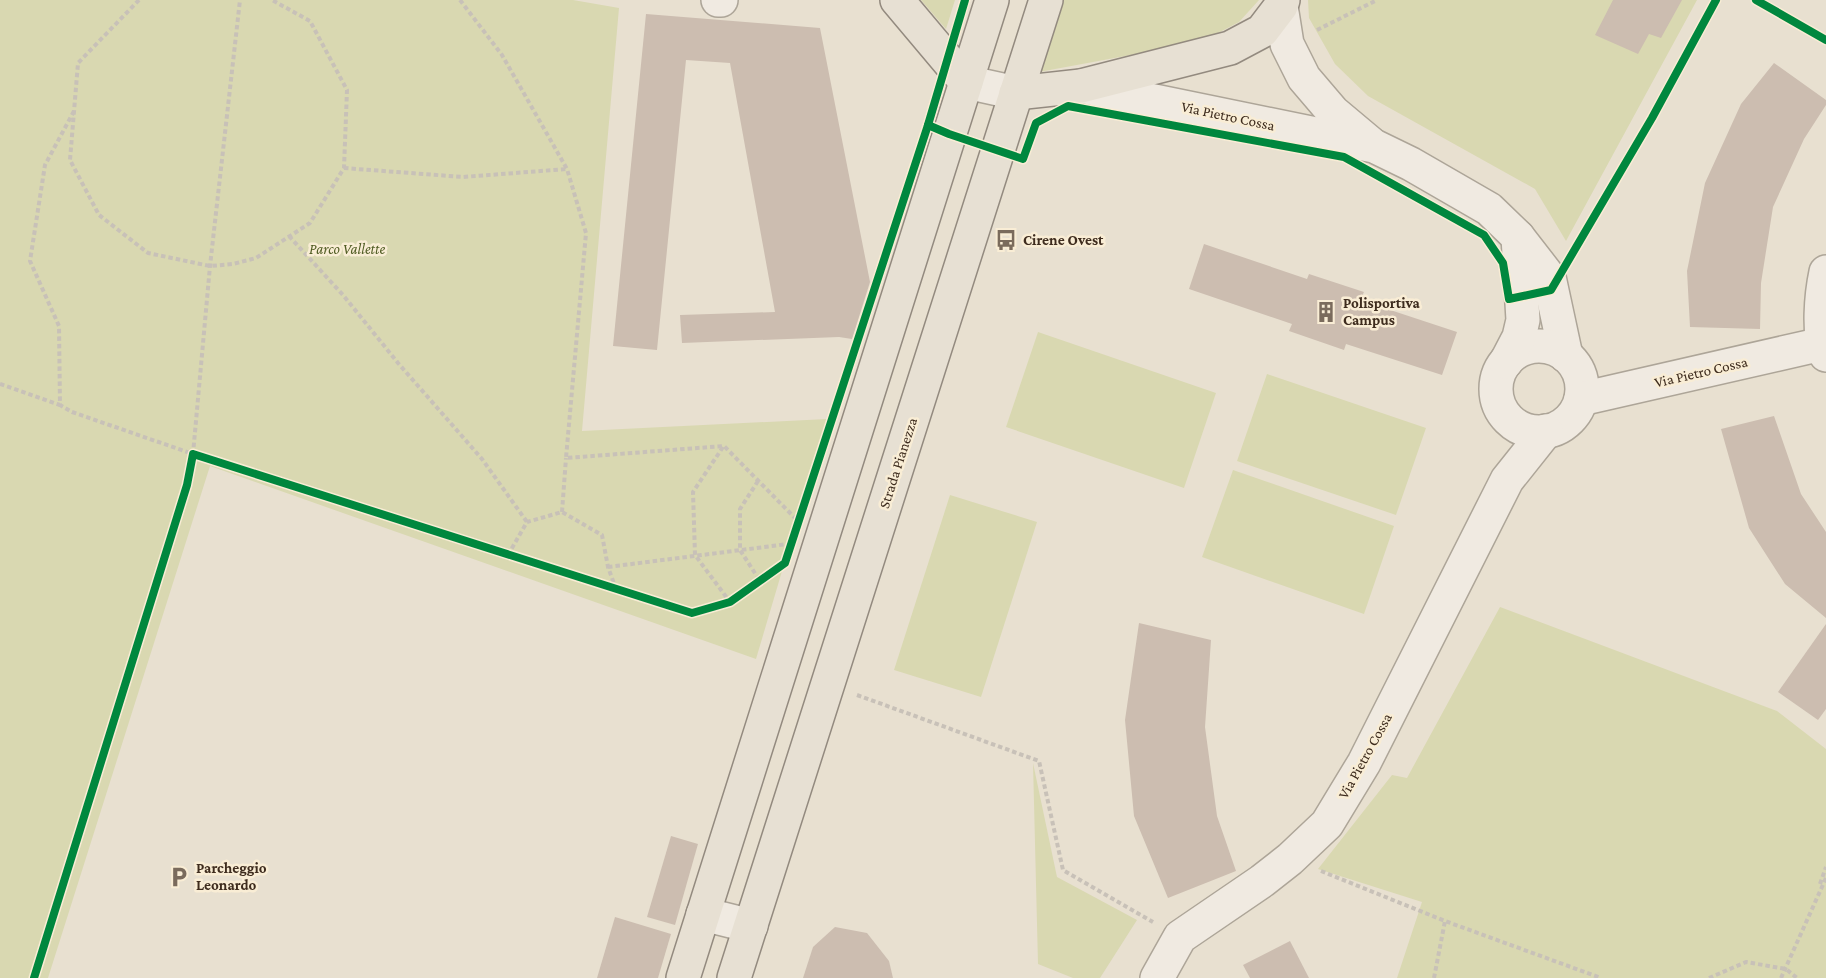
<svg xmlns="http://www.w3.org/2000/svg" width="1826" height="978" font-family="'Crimson Pro',serif">
<rect width="100%" height="100%" fill="#e8e0d0"/>
<g fill="#d9d8b1">
<path d="M 0,0 L 573,0 L 619,8 L 582,431 L 827,419 L 756,659 L 210,466 L 48,978 L 0,978 Z"/>
<path d="M 921,0 L 955,0 L 946,29 Z"/>
<path d="M 1063,0 L 1259,0 L 1239,22 L 1201,42 L 1039,72 Z"/>
<path d="M 1308,0 L 1697,0 L 1566,241 L 1535,189 L 1368,96 L 1335,64 L 1309,18 Z"/>
<path d="M 1038,332 L 1216,393 L 1184,488 L 1006,427 Z"/>
<path d="M 1267,374 L 1426,428 L 1396,515 L 1237,461 Z"/>
<path d="M 1233,470 L 1394,526 L 1364,614 L 1202,557 Z"/>
<path d="M 950,495 L 1037,522 L 981,697 L 894,670 Z"/>
<path d="M 1500,607 L 1777,711 L 1826,749 L 1826,978 L 1397,978 L 1422,902 L 1318,869 L 1392,775 L 1407,778 Z"/>
<path d="M 1033,763 L 1057,877 L 1137,920 L 1100,978 L 1073,978 L 1038,964 Z"/>
</g>
<g fill="#ccbdb0">
<path d="M 1613,0 L 1682,0 L 1661,38 L 1649,34 L 1638,54 L 1595,35 Z"/>
<path d="M 646,14 L 820,28 L 870,282 L 852,339 L 839,337 L 682,343 L 680,315 L 775,312 L 730,63 L 686,60 L 657,350 L 613,346 Z"/>
<path d="M 1774,63 L 1826,100 L 1826,105 L 1804,139 L 1773,207 L 1761,283 L 1760,329 L 1690,327 L 1687,271 L 1705,183 L 1741,104 Z"/>
<path d="M 1204,244 L 1307,279 L 1309,274 L 1364,292 L 1360,300 L 1457,332 L 1442,375 L 1346,344 L 1344,350 L 1289,331 L 1292,324 L 1189,289 Z"/>
<path d="M 1774,416 L 1801,494 L 1826,532 L 1826,618 L 1785,584 L 1749,528 L 1721,429 Z"/>
<path d="M 1139,623 L 1211,640 L 1205,727 L 1217,816 L 1236,871 L 1168,898 L 1134,816 L 1125,720 Z"/>
<path d="M 1826,624 L 1826,709 L 1818,720 L 1778,692 Z"/>
<path d="M 671,836 L 698,844 L 675,925 L 647,917 Z"/>
<path d="M 615,917 L 671,934 L 658,978 L 597,978 Z"/>
<path d="M 835,927 L 867,933 L 889,961 L 893,978 L 803,978 L 813,947 Z"/>
<path d="M 1290,941 L 1309,978 L 1250,978 L 1243,965 Z"/>
</g>
<g fill="none" stroke-linecap="round" stroke-linejoin="round">
<defs>
<g id="minor">
<path d="M 718,0 L 721,0"/>
<path d="M 1281,6 L 1287,44 L 1304,78 L 1333,112 L 1370,143"/>
<path d="M 966,82 L 1016,93"/>
<path d="M 1081,86 L 1374,146 L 1411,164 L 1489,209 L 1518,237 L 1549,277 L 1566,356"/>
<path d="M 1826,272 C 1821,296 1818,332 1826,355"/>
<circle cx="1539" cy="389" r="43"/>
<path d="M 1506,362 L 1519,337 L 1523,320 L 1518,237"/>
<path d="M 1581,399 L 1822,344"/>
<path d="M 703,914 L 751,926"/>
<path d="M 1157,978 L 1180,937 L 1262,881 L 1290,859 L 1327,824 L 1364,763 L 1507,480 L 1546,431"/>
</g>
<g id="major">
<path d="M 897,0 L 966,82"/>
<path d="M 1016,93 L 1081,86 L 1230,48 L 1262,31 L 1281,6 L 1283,0"/>
<path d="M 683,978 L 992,0"/>
<path d="M 734,978 L 1046,0"/>
</g>
</defs>
<use href="#minor" stroke="#ada598" stroke-width="36"/>
<use href="#major" stroke="#938a7f" stroke-width="36"/>
<g stroke="#c8c1b8" stroke-width="4" stroke-dasharray="4.5 3" stroke-linecap="butt">
<path d="M 139,0 L 78,63 L 70,160 L 99,215 L 148,253 L 210,266 L 233,264 L 256,258 L 310,223 L 344,168 L 347,90 L 310,21 L 272,0"/>
<path d="M 460,0 L 502,55 L 567,169 L 586,233 L 566,458 L 724,446 L 795,518"/>
<path d="M 1317,30 L 1377,0"/>
<path d="M 74,111 L 45,165 L 30,261 L 59,326 L 60,405 L 72,412 L 193,454 L 210,266 L 240,0"/>
<path d="M 344,168 L 463,177 L 567,169"/>
<path d="M 289,236 L 343,295 L 398,363 L 482,459 L 527,522"/>
<path d="M 0,384 L 60,405"/>
<path d="M 723,447 L 693,492 L 695,555 L 730,602"/>
<path d="M 758,481 L 740,509 L 740,550 L 760,581"/>
<path d="M 562,512 L 566,458"/>
<path d="M 508,555 L 527,522 L 562,512 L 602,535 L 608,567 L 616,589"/>
<path d="M 608,567 L 788,544"/>
<path d="M 857,695 L 1039,761 L 1063,870 L 1153,922"/>
<path d="M 1321,871 L 1445,921 L 1601,978"/>
<path d="M 1820,884 L 1826,867"/>
<path d="M 1434,978 L 1445,921"/>
<path d="M 1709,978 L 1746,962 L 1786,969 L 1797,978"/>
<path d="M 1781,978 L 1826,878"/>
</g>
<use href="#minor" stroke="#f0eae1" stroke-width="33"/>
<use href="#major" stroke="#e7e0d3" stroke-width="33"/>
<defs>
<g id="cycleway">
<path d="M 1756,0 L 1826,40"/>
<path d="M 928,125 L 965,0"/>
<path d="M 34,978 L 187,485 L 193,454 L 692,613 L 730,602 L 785,563 L 928,125 L 949,134 L 1023,159 L 1036,123 L 1068,106 L 1344,157 L 1484,235 L 1503,263 L 1509,299 L 1551,290 L 1652,118 L 1716,0"/>
</g>
</defs>
<use href="#cycleway" stroke="#f9edd5" stroke-width="11"/>
<use href="#cycleway" stroke="#00873e" stroke-width="8"/>
</g>
<defs>
<symbol id="bus-bare" viewBox="-9 -9 18 18"><path d="M-5-6H5V4H4V6H2V4H-2V6H-4V4H-5ZM-3.5-4V0h7V-4ZM-3.5 1.2v1.5H-2V1.2ZM2 1.2v1.5H3.5V1.2Z" fill="#7a6b5c" stroke="#f9edd5" stroke-width="2.5" paint-order="stroke"/></symbol>
<symbol id="building-bare" viewBox="-9 -9 18 18"><path d="M-4-6H4V6H1V3H-1V6H-4ZM-2.5-4.3h1.7v1.8h-1.7ZM.8-4.3h1.7v1.8H.8ZM-2.5-1h1.7V.8h-1.7ZM.8-1h1.7V.8H.8Z" fill="#7a6b5c" stroke="#f9edd5" stroke-width="2.5" paint-order="stroke"/></symbol>
<symbol id="parking-bare" viewBox="-9 -9 18 18"><path d="M-3.5-5.5H1a3.5 3.5 0 0 1 0 7H-1V5.5H-3.5ZM-1-3.4V-.6H.8a1.4 1.4 0 0 0 0-2.8Z" fill="#7a6b5c" stroke="#f9edd5" stroke-width="2.5" paint-order="stroke"/></symbol>
</defs>
<g fill-rule="evenodd">
<use href="#bus-bare" x="991" y="225" width="30" height="30"/>
<use href="#building-bare" x="1311" y="297" width="30" height="30"/>
<use href="#parking-bare" x="164" y="862" width="30" height="30"/>
</g>
<g text-anchor="middle" stroke-width="5" stroke-linejoin="round" paint-order="stroke">
<g font-size="15" fill="#3e2c1e" stroke="#f9edd5">
<text transform="translate(1228 116) rotate(12)" y="5">Via Pietro Cossa</text>
<text transform="translate(1701 372) rotate(-13)" y="5">Via Pietro Cossa</text>
<text transform="translate(898 463) rotate(-72)" y="5">Strada Pianezza</text>
<text transform="translate(1365 756) rotate(-61)" y="5">Via Pietro Cossa</text>
</g>
<g font-size="15" font-weight="bold" fill="#3e2c1e" stroke="#f9edd5" text-anchor="start">
<text x="1023" y="245">Cirene Ovest</text>
<text x="1343" y="308">Polisportiva<tspan x="1343" dy="17">Campus</tspan></text>
<text x="196" y="873">Parcheggio<tspan x="196" dy="17">Leonardo</tspan></text>
</g>
<g font-size="15" font-style="italic" fill="#505c23" stroke="#f9edd5">
<text x="347" y="254">Parco Vallette</text>
</g>
</g>
</svg>
